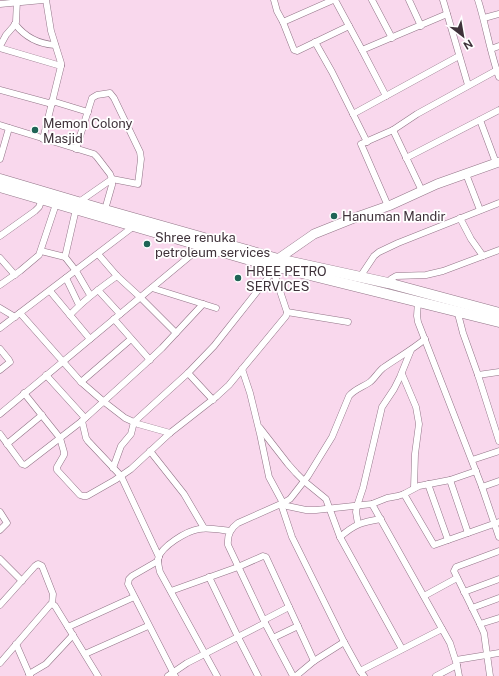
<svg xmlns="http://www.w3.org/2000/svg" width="499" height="676" font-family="'Public Sans',sans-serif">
<rect width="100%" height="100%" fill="#f9d8ed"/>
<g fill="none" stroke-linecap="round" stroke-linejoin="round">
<defs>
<g id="street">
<path d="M 274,0 L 277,11 L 283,22"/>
<path d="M 333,0 L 283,22 L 294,50 L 297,51 L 349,26"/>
<path d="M 335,0 L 362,50 L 386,96"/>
<path d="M 372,0 L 392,38"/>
<path d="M 409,0 L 421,26"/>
<path d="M 443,0 L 468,85"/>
<path d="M 478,0 C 486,25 490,52 499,77"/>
<path d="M 0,4 L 43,0"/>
<path d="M 484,18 L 499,14"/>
<path d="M 15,24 C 25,37 39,44 55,45"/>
<path d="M 315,42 L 332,72 L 367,142"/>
<path d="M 0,46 L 6,35 L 13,27 L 16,22 L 17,0"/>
<path d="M 0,48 L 61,66"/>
<path d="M 491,49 L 499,46"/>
<path d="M 362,50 L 447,14"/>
<path d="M 0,90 L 52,104"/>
<path d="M 52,101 L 88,112"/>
<path d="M 353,114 L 459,56"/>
<path d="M 480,120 L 496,163"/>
<path d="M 0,125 L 94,154 L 97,157 L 110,174 L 112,179 L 112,185 L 104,213"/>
<path d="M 393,130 L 422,191"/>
<path d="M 43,139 L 61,66 L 61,63 L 51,31 L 46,0"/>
<path d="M 76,149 L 92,98 L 97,95 L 110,93 L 114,98 L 140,152 L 141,159 L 138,184 L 112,179 L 79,202"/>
<path d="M 406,158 L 499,110"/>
<path d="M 0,159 L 9,128"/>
<path d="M 466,174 L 480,210"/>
<path d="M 388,206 L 361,144 L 393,130 L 417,114 L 497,70"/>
<path d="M 76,209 L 65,257 L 76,271 L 90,295"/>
<path d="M 460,218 L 471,239 L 483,256"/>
<path d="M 0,236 L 35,211 L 39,207 L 42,199"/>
<path d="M 41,251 L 65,257"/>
<path d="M 98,254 L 117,276 L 140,297 L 176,333"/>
<path d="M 0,258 L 15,275"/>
<path d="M 360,277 L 374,256 L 379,252 L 398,243 L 499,203"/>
<path d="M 66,278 L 79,305"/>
<path d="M 388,283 L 391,279 L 396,276 L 426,275 L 443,271 L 499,250"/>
<path d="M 0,285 L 20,271 L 39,255 L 57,201"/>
<path d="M 152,288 L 216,308"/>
<path d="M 98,290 L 120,314"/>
<path d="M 50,291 L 90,339"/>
<path d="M 418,301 L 417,316 L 418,322 L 482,487 L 499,537"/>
<path d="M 0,308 L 15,317"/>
<path d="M 457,310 L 463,333 L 478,375 L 499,441"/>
<path d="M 287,312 L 348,322"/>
<path d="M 20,313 L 81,382 L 103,401 L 125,418 L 138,424 L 170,433"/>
<path d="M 70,315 C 84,300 100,288 117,276"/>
<path d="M 114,319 L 150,360"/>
<path d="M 0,328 L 134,226"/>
<path d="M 0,349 L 9,360 L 10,362 L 0,370"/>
<path d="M 242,369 L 250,393 L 260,434 L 269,477 L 283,503 L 287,506 L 306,510 L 316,510 L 372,504 L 387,498 L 398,496 L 404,494 L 419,486 L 450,480 L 476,471"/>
<path d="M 188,373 L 213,400"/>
<path d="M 402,374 L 416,407 L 419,424 L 415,454 L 414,488"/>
<path d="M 46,375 L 85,418"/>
<path d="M 478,375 L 499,372"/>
<path d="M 81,382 L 131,339"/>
<path d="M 24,393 L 60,438 L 64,452 L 64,455 L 57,467 L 57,470 L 80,495 L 83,496 L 87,496 L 115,480 L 131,469 L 170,433 L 216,397 L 229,385 L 286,316 L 287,312 L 273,270"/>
<path d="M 0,414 L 202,246"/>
<path d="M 82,421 L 86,438 L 88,441 L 121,476 L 159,557"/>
<path d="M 260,428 L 288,464 L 296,473 L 304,481 L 326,499 L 340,537 L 402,649"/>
<path d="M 0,434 L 22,464 L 25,465 L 82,421 L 144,365 L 162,348 L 203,304"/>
<path d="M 7,444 L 42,415"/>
<path d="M 150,451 L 184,494 L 204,528"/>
<path d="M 472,460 L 499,451"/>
<path d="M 113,468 L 121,446 L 131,434 L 134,422 L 188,373 L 214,346 L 267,279 L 274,268"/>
<path d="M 450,480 L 468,533"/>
<path d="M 428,484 L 448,540"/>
<path d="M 482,487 L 499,481"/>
<path d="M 404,494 L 434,545 L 499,522"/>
<path d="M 281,504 L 292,537 L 344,642 L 360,671 L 364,676"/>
<path d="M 372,504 L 450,643 L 457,665 L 459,676"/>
<path d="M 0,512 L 7,523 L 0,530"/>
<path d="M 358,524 L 356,512 L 357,506 L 363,488 L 382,407 L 394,389 L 400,377 L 411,350"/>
<path d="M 340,537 C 355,524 362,522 381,519"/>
<path d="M 0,559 L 22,581"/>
<path d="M 158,561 L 132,576 L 129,579 L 128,584 L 175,676"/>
<path d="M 209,577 L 238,637 L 258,676"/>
<path d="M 171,591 L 238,567 L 263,556 L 266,557 L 314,661"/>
<path d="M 464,592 L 499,579"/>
<path d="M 424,596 L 457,578"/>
<path d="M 0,605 L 35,566 L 38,564 L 42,566 L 44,571 L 53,594 L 52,604"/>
<path d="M 472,608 L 499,598"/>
<path d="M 264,620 L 289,607"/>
<path d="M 480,624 L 499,618"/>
<path d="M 68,627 L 134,597"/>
<path d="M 273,638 L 298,626"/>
<path d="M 16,644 L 30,676"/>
<path d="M 85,654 L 148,626"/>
<path d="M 456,660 L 499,653"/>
<path d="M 0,663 L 50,605 L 52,604 L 55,606 L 98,676"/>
<path d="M 360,671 L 442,629"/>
<path d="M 29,674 L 46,664 L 73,635"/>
<path d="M 168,676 L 187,663 L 265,623"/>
<path d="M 217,676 L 160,572 C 159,568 158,564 158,559 C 161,546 187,531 199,529 C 209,527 221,530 230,531"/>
<path d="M 293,676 L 265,623 L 228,545 C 227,535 231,528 238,523 L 283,503 L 290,499 L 294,494 L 308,476 L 332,437 L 349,396 C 355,389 363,387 370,382 C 375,378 378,372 383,368 C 397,358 412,350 425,339"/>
<path d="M 296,676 L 314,661 L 344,642"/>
<path d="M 436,676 L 457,665"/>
<path d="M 490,676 L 484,633 L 480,624 L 454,571 L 456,567 L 499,551"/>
</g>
<path id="secondary" d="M 276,263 L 278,259 L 314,234 L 354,218 L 391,205 L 437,184 L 499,162"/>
<g id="primary">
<path d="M 0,179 L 105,210 L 278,259 L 388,283 L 499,313"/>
<path d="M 0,187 L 250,260 L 499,322"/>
</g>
</defs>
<use href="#street" stroke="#927487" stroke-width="7"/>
<use href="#secondary" stroke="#927487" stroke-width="10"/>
<use href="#primary" stroke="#927487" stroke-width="11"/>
<use href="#street" stroke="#fff" stroke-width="6"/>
<use href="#secondary" stroke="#fff" stroke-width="9"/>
<use href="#primary" stroke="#fff" stroke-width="10"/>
</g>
<g fill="#1f6456" stroke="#fff" stroke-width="1.5">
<circle cx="35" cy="130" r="4"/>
<circle cx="334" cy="216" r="4"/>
<circle cx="147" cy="244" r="4"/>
<circle cx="238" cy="278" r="4"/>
</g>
<g text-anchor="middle" stroke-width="3.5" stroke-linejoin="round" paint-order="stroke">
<g font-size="13" fill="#3f323a" stroke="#fff" text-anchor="start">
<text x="43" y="128">Memon Colony<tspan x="43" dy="15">Masjid</tspan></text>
<text x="342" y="221">Hanuman Mandir</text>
<text x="155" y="242">Shree renuka<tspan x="155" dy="15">petroleum services</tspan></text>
<text x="246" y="276">HREE PETRO<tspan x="246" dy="15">SERVICES</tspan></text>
</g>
</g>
<g transform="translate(463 36) rotate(149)" stroke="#ffffff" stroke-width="3" paint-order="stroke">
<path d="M0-3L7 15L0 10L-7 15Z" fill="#3f323a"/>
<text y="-6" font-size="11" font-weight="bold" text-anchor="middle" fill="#3f323a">N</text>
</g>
</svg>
